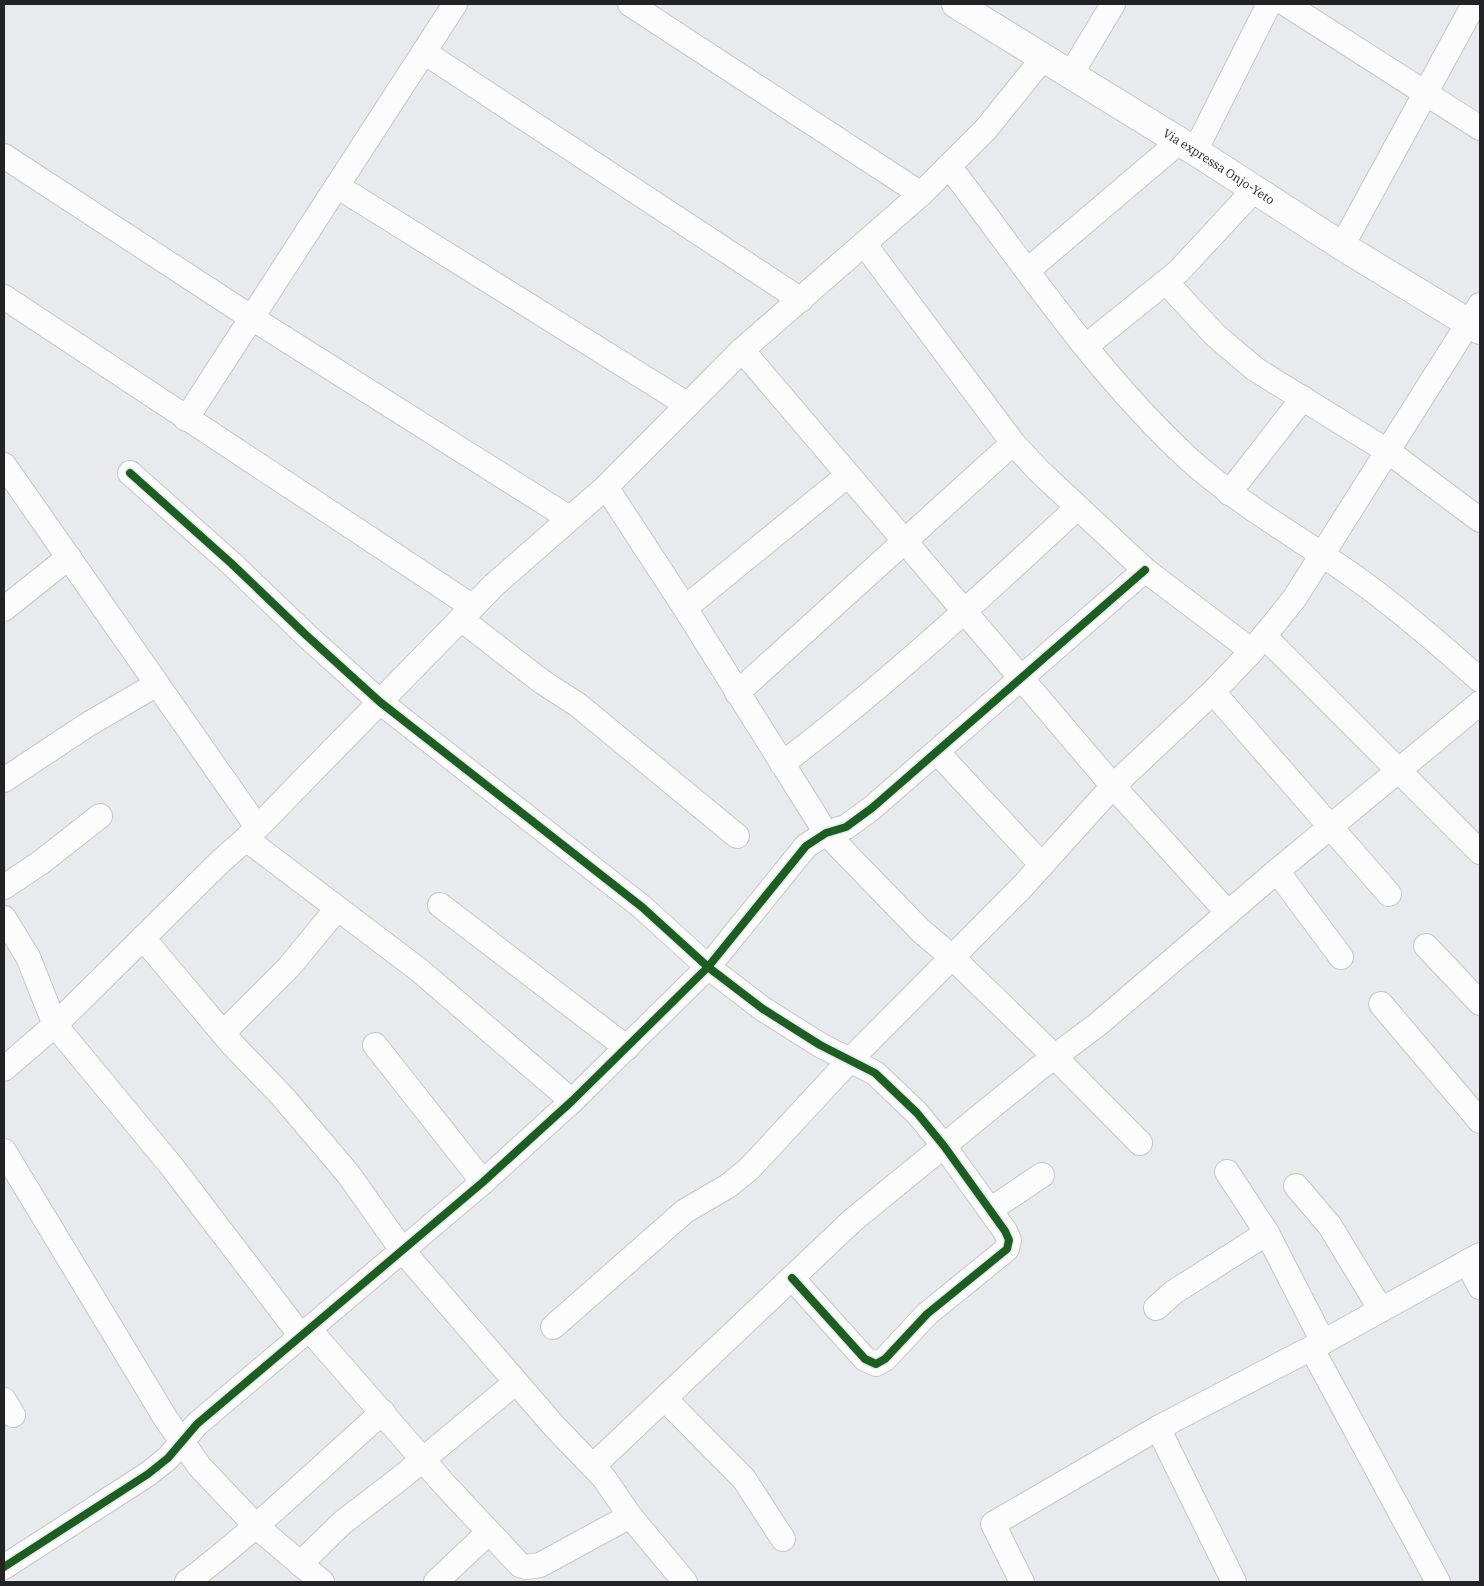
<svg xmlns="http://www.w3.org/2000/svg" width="1484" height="1586" font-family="'IBM Plex Serif',serif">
<rect width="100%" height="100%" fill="#e9eaee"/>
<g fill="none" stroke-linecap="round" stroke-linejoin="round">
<defs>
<g id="minor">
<path d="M 630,4 L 921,194"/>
<path d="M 1286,4 L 1480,128"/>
<path d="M 424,52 L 801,300"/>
<path d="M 1071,74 L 1113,4"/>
<path d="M 1195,151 L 1269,4"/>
<path d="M 4,156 L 252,318 L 569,518"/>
<path d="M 949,166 C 1026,267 1097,375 1191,461 C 1245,509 1309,543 1367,586 C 1406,615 1443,647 1480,680"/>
<path d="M 337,186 L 688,405"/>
<path d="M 865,245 L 1013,443 L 1039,471 L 1145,570 L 1252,651"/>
<path d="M 1342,246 L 1474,4"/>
<path d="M 1028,270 L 1180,141"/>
<path d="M 1166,282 L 1215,335 L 1255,369 L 1389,452 L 1480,520"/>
<path d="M 4,297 L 473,607"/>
<path d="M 1086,346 L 1179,271 L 1255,189"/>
<path d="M 742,350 L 1113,786 L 1228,913"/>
<path d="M 186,419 L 455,4"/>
<path d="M 4,465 L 257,827"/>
<path d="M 130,473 L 232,564 L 306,635 L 380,702 L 642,907 L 708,967 L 763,1009 L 820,1045 L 875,1073 L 917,1113 L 944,1146 L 1005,1231 L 1009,1240 L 1007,1249 L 927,1314 L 885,1359 L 876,1364 L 865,1359 L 792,1278"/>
<path d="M 606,487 L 685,608 L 826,833 L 920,930 L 953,958 L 1055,1057 L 1140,1143"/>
<path d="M 1229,493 L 1303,398"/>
<path d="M 685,608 L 848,475"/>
<path d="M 4,609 L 69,557"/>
<path d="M 461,619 L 541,681 L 578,705 L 737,836"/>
<path d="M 1264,636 L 1480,852"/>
<path d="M 1213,692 L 1389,894"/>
<path d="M 737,693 L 1013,443"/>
<path d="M 937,752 L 1042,865"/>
<path d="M 782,764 C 886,685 981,597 1077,508"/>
<path d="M 4,780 L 87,725 L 157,684"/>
<path d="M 246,839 L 419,970 L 572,1101"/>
<path d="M 1277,871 L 1341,957"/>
<path d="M 4,887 L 40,863 L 100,816"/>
<path d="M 440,905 L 627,1048"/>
<path d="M 4,918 L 28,957 L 55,1025 L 173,1168 L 301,1336"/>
<path d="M 143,938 L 232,1044 L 283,1097 L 349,1175 L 402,1250 L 554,1426 L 604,1478 L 630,1516 L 685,1582"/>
<path d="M 1426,946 L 1480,1003"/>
<path d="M 1381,1004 L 1480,1121"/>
<path d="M 223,1033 L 289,967 L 336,910"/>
<path d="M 375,1045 L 483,1182"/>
<path d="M 4,1069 L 55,1025 L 221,861 L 246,839 L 494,585 L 606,487 L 742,350 L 921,194 L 986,129 L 1044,57"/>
<path d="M 4,1151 L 166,1419 L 200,1467 L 257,1527 L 322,1582"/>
<path d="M 1227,1172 L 1267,1233 L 1323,1342"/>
<path d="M 1296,1186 L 1330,1226 L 1381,1310"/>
<path d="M 990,1210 L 1042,1175"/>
<path d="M 1467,1262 L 1480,1287"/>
<path d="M 1156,1308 L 1174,1292 L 1267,1233"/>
<path d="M 553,1327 L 685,1211 L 728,1186 L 749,1169 L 850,1060 L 1021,888 L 1113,786 L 1213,692 L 1252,651 L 1294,599 L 1480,305"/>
<path d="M 309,1329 L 444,1484 L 520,1565 L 526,1567 L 540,1565 L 630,1516"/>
<path d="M 1312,1349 L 1438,1582"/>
<path d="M 665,1399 L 744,1479 L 783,1539"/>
<path d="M 4,1400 L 13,1415"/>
<path d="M 1158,1428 L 1234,1582"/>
<path d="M 593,1466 L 853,1220 L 1038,1069 L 1097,1025 L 1277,871 L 1480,703"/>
<path d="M 300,1564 L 342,1523 L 403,1476 L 515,1383"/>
<path d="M 4,1567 L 148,1474 L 168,1458 L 197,1424 L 483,1182 L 572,1101 L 708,967 L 806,846 L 826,833 L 846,827 L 872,808 L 1145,570"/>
<path d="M 187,1582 C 256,1530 318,1469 383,1412"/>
<path d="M 436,1582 L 489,1532"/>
<path d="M 1022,1582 L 993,1524 L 1158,1428 L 1323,1342 L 1480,1255"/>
</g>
<g id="major">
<path id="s1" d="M 956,4 L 1195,151 L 1342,246 L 1480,330"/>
</g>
</defs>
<use href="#minor" stroke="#c6c6c9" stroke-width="26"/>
<use href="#major" stroke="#c6c6c9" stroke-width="30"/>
<use href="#minor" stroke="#fcfcfc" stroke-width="24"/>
<use href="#major" stroke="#fcfcfc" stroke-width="28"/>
<defs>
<g id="cycleway">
<path d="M 130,473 L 232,564 L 306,635 L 380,702 L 642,907 L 708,967 L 763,1009 L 820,1045 L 875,1073 L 917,1113 L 944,1146 L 1005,1231 L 1009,1240 L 1007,1249 L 927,1314 L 885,1359 L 876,1364 L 865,1359 L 792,1278"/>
<path d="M 4,1567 L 148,1474 L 168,1458 L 197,1424 L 483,1182 L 572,1101 L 708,967 L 806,846 L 826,833 L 846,827 L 872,808 L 1145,570"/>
</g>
</defs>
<use href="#cycleway" stroke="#e8e9ef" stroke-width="11"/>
<use href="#cycleway" stroke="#1b5e20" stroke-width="8"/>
</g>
<g text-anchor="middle" stroke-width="5" stroke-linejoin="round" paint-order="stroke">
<g font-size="12" fill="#232326" stroke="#e8e9ef">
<text dy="4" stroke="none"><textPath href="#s1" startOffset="309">Via expressa Onjo-Yeto</textPath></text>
</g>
</g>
<rect width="1484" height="1586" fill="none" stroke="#232326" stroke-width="10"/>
</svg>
